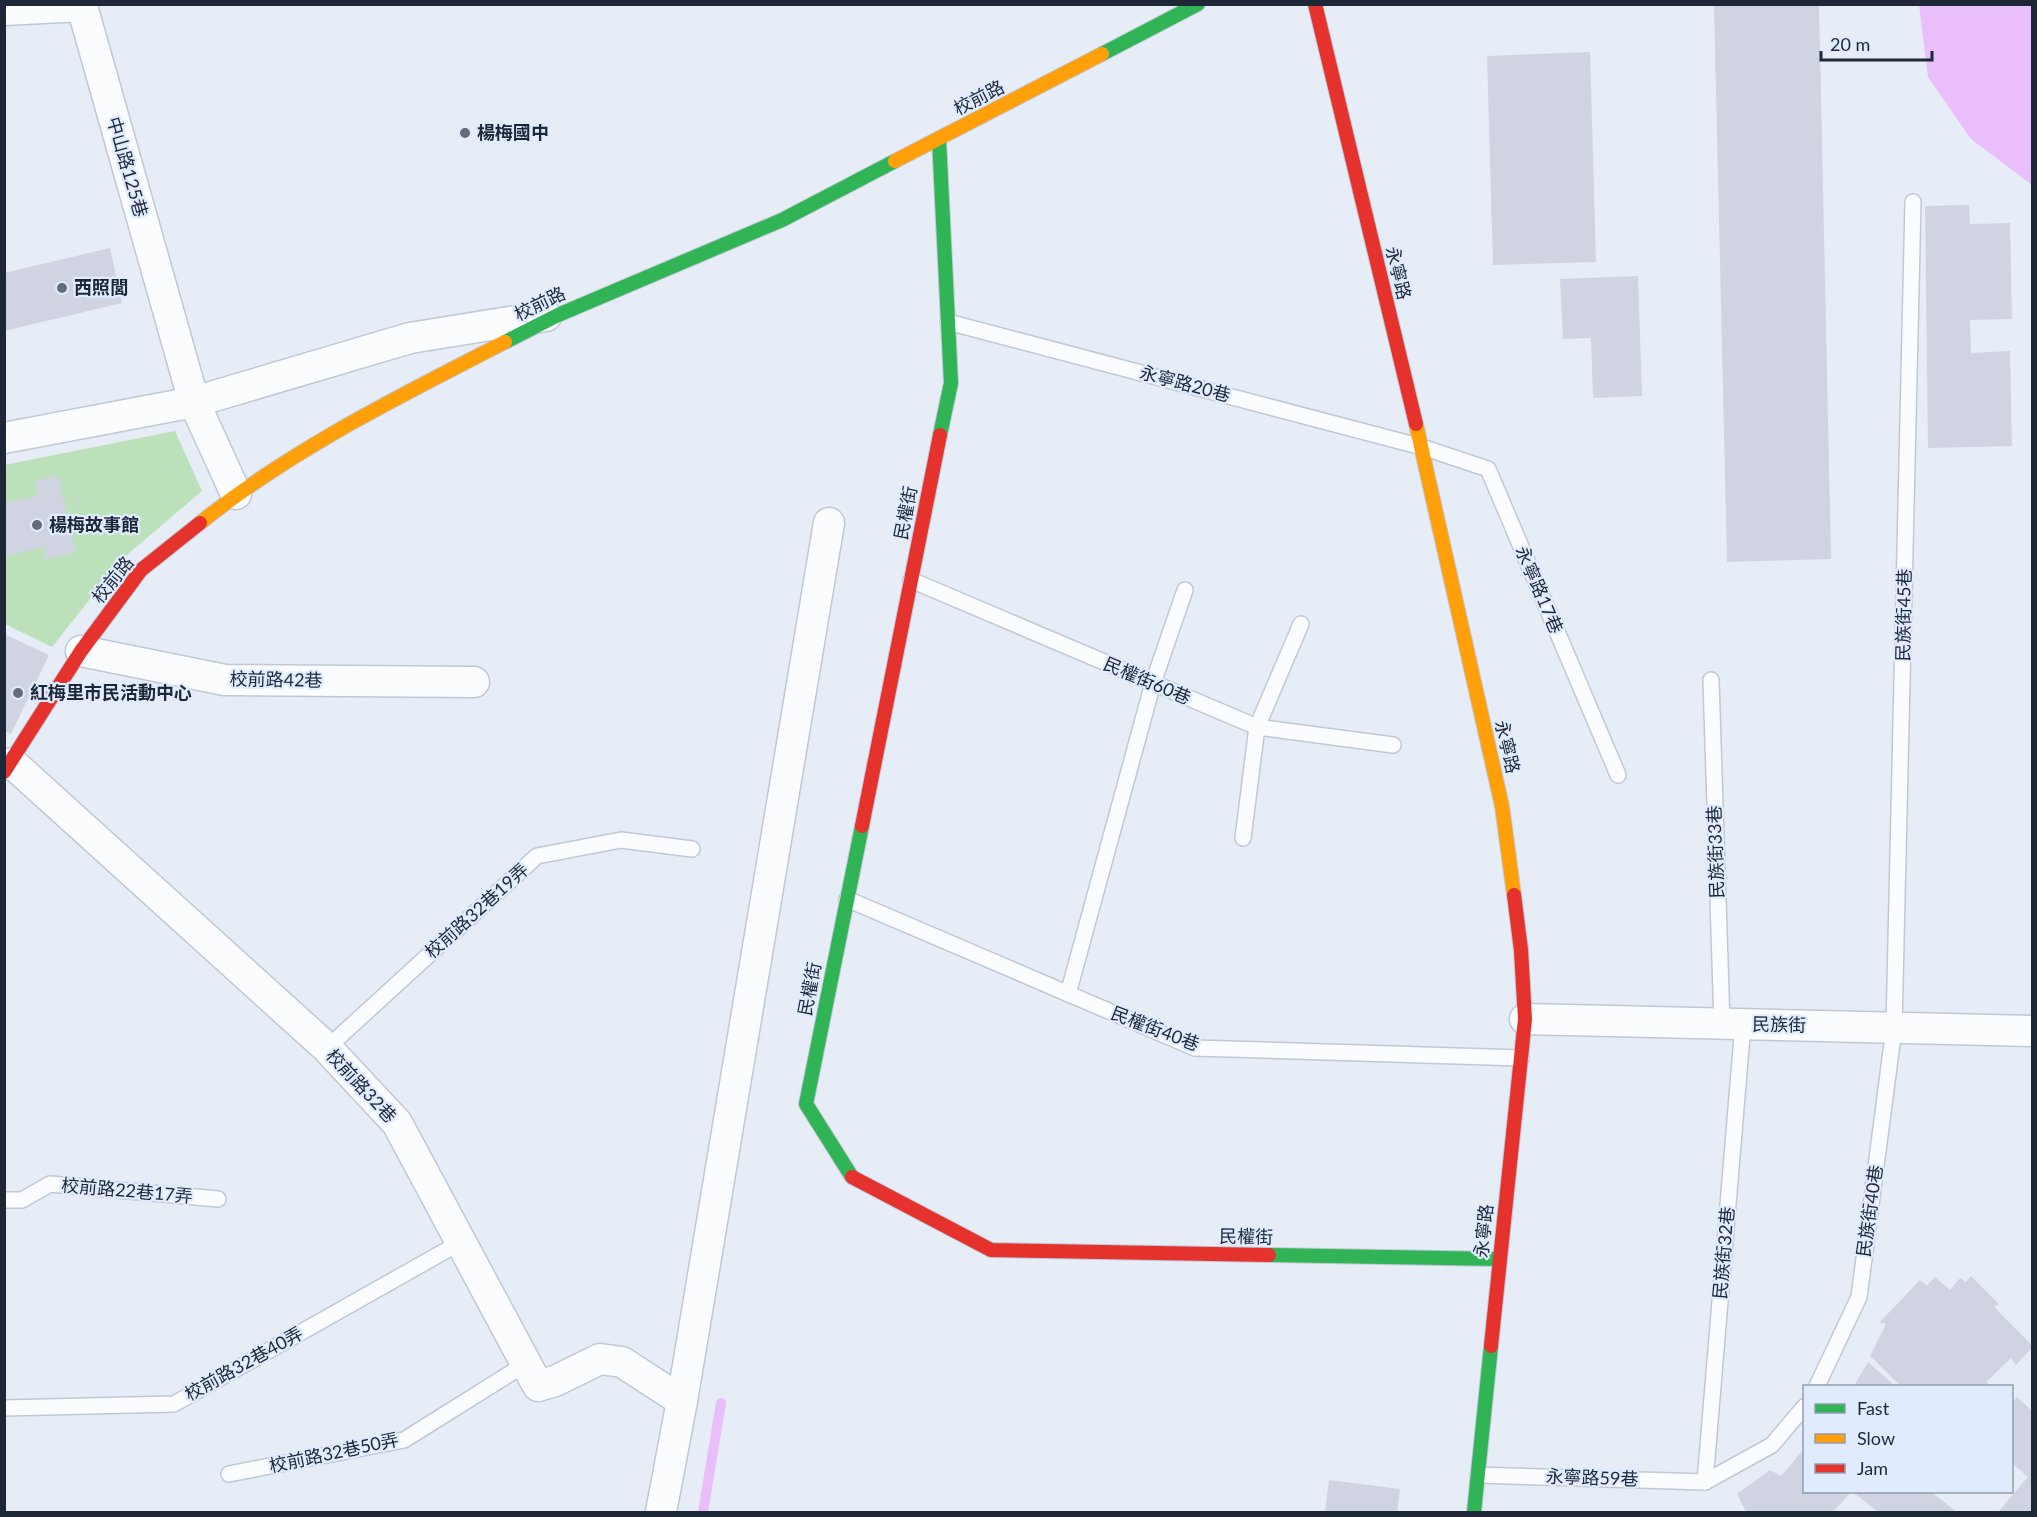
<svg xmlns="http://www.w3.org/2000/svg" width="2037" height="1517" font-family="Lato,'Noto Sans TC',sans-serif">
<rect width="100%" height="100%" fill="#e7edf7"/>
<path fill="#bce1ba" d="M 175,431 L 202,491 L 121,560 L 52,647 L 5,624 L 4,465 Z"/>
<path fill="#eabefa" d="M 1919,5 L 2032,5 L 2032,185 L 1971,139 L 1928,77 Z"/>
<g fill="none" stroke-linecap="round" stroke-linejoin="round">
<path stroke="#eabefa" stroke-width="10" d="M 703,1512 L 721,1403"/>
</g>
<g fill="#d0d3e1">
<path d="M 1714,4 L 1819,4 L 1831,559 L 1727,562 Z"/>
<path d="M 1590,52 L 1596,262 L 1493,265 L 1487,56 Z"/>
<path d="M 1969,205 L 1970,224 L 2010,223 L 2012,319 L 1970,320 L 1971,353 L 2010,351 L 2012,446 L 1928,448 L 1925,206 Z"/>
<path d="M 110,248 L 122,303 L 4,331 L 4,273 Z"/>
<path d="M 1638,276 L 1642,396 L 1593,398 L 1591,338 L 1563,339 L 1560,279 Z"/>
<path d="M 58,476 L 76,552 L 46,559 L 43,547 L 4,556 L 4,504 L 39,495 L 35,481 Z"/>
<path d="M 4,634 L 49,655 L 11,734 L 4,731 Z"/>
<path d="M 1971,1276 L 1999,1304 L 1994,1307 L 2032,1345 L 2032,1348 L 2016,1365 L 2011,1358 L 1986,1382 L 1991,1386 L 1901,1386 L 1870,1356 L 1886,1324 L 1880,1322 L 1920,1280 L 1927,1286 L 1935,1277 L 1950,1290 L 1960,1278 L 1966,1282 Z"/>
<path d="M 1868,1362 L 1895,1386 L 1854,1386 Z"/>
<path d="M 2017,1397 L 2032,1411 L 2032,1512 L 1998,1512 L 2028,1477 L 2012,1463 L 2012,1403 Z"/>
<path d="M 1804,1449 L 1804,1492 L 1851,1492 L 1833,1512 L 1746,1512 L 1737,1494 L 1770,1470 L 1781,1476 Z"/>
<path d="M 1329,1480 L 1400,1489 L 1397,1512 L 1325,1512 Z"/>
<path d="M 1853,1492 L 1931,1492 L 1957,1512 L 1878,1512 Z"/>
</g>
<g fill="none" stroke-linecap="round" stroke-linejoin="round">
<defs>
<g id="lane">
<path d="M 948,322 L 1422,447 L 1488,469 L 1618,775"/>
<path d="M 911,580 L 1257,727 L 1393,745"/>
<path d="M 1711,680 L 1722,1024"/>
<path d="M 1243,838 L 1257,727 L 1301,624"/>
<path d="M 847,899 L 1195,1048 L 1521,1058"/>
<path d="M 1068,994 L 1153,683 L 1185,590"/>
<path d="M 327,1048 L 537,856 L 621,840 L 692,849"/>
<path d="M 4,1200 L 22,1200 L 50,1184 L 218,1199"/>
<path d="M 1817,1386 L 1859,1297 L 1894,1028 L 1913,202"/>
<path d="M 4,1408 L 174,1404 L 461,1242"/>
<path d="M 229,1474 L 404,1440 L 527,1363"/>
<path d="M 1478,1475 L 1705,1482"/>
<path d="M 1705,1482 L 1743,1024"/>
<path d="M 1705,1482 L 1772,1445 L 1804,1407"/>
</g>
<g id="street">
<path d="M 4,10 L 82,6 L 194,402 L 236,494"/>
<path d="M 4,438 L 194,402 L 410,338 L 546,316"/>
<path d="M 81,651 L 225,680 L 474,682"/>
<path d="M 12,763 L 327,1048 L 397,1123 L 538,1386 L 555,1381 L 600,1359 L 622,1362 L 682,1401"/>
<path d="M 1525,1019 L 2032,1031"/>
<path d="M 661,1512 L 682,1401 L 829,523"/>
</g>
<g id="fast">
<path d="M 1102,54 L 1198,4"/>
<path d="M 939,139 L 951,383 L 940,435"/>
<path d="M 505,342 L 558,315 L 782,220 L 895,161"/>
<path d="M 852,1177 L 806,1104 L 862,826"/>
<path d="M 1269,1255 L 1499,1259"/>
<path d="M 1474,1512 L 1491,1346"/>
</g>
<g id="slow">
<path d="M 895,161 L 1102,54"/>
<path d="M 1416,424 L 1502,806 L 1514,895"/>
<path d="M 200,523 C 292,449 400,396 505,342"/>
</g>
<g id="jam">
<path d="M 1315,4 L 1416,424"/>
<path d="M 4,772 L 81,651 L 141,570 L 200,523"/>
<path d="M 862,826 L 940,435"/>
<path d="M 852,1177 L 991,1250 L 1269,1255"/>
<path d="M 1491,1346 L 1525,1019 L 1521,950 L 1514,895"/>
</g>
</defs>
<use href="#lane" stroke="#c0c8d6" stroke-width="18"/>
<use href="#street" stroke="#c0c8d6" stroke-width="33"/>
<use href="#fast" stroke="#c0c8d6" stroke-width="16"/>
<use href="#slow" stroke="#c0c8d6" stroke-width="16"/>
<use href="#jam" stroke="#c0c8d6" stroke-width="16"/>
<use href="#lane" stroke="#fbfcfe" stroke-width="15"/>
<use href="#street" stroke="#fbfcfe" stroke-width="30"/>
<use href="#fast" stroke="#30b455" stroke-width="14"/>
<use href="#slow" stroke="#ff9f0a" stroke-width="14"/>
<use href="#jam" stroke="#e5322d" stroke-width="14"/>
</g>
<g fill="#646c7b" stroke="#e0ecfe" stroke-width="2">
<circle cx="465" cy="133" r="6"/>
<circle cx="62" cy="288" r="6"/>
<circle cx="37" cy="525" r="6"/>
<circle cx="18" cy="693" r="6"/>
</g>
<g text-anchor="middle" stroke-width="4.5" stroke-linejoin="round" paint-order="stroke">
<g font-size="18" fill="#1d2738" stroke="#e0ecfe">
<text transform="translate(979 98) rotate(-27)" y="6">校前路</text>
<text transform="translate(127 167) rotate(74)" y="6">中山路125巷</text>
<text transform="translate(1398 273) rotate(76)" y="6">永寧路</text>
<text transform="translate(540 304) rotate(-26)" y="6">校前路</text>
<text transform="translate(1185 384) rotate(15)" y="6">永寧路20巷</text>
<text transform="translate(906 513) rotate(-79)" y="6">民權街</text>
<text transform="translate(113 580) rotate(-51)" y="6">校前路</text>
<text transform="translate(1539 590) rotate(67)" y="6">永寧路17巷</text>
<text transform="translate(1904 615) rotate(-89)" y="6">民族街45巷</text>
<text transform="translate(276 680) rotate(1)" y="6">校前路42巷</text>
<text transform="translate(1147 681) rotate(23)" y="6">民權街60巷</text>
<text transform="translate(1507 747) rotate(77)" y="6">永寧路</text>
<text transform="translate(1716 852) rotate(-92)" y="6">民族街33巷</text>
<text transform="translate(477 911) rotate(-42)" y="6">校前路32巷19弄</text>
<text transform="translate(810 989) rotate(-79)" y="6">民權街</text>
<text transform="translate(1779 1025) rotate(1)" y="6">民族街</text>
<text transform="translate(1155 1029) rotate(21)" y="6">民權街40巷</text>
<text transform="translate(361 1086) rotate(47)" y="6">校前路32巷</text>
<text transform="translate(127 1191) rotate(5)" y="6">校前路22巷17弄</text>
<text transform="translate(1870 1211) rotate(-82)" y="6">民族街40巷</text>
<text transform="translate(1484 1231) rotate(-84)" y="6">永寧路</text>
<text transform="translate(1246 1237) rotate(1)" y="6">民權街</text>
<text transform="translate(1724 1253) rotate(-85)" y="6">民族街32巷</text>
<text transform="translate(244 1364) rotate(-29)" y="6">校前路32巷40弄</text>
<text transform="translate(334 1453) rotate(-12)" y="6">校前路32巷50弄</text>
<text transform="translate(1592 1478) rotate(2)" y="6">永寧路59巷</text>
</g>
<g font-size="18" font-weight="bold" fill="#1d2738" stroke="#e0ecfe" text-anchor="start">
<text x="477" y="139">楊梅國中</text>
<text x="74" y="294">西照閭</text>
<text x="49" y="531">楊梅故事館</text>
<text x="30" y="699">紅梅里市民活動中心</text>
</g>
</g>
<rect width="2037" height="1517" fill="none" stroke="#1d2738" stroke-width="12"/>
<rect x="1803" y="1385" width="210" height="108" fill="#e0ecfe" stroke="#929daf" stroke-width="1.5"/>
<rect x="1815" y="1404" width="30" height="9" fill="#30b455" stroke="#929daf" stroke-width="1.5"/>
<text x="1857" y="1415" font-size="18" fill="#1d2738">Fast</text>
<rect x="1815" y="1434" width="30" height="9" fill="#ff9f0a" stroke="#929daf" stroke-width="1.5"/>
<text x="1857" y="1445" font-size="18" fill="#1d2738">Slow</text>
<rect x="1815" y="1464" width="30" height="9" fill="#e5322d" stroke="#929daf" stroke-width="1.5"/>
<text x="1857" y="1475" font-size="18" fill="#1d2738">Jam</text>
<path d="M1821 51v9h111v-9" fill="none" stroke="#1d2738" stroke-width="3"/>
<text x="1830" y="51" font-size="18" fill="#1d2738" stroke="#e0ecfe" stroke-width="4.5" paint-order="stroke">20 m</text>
</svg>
